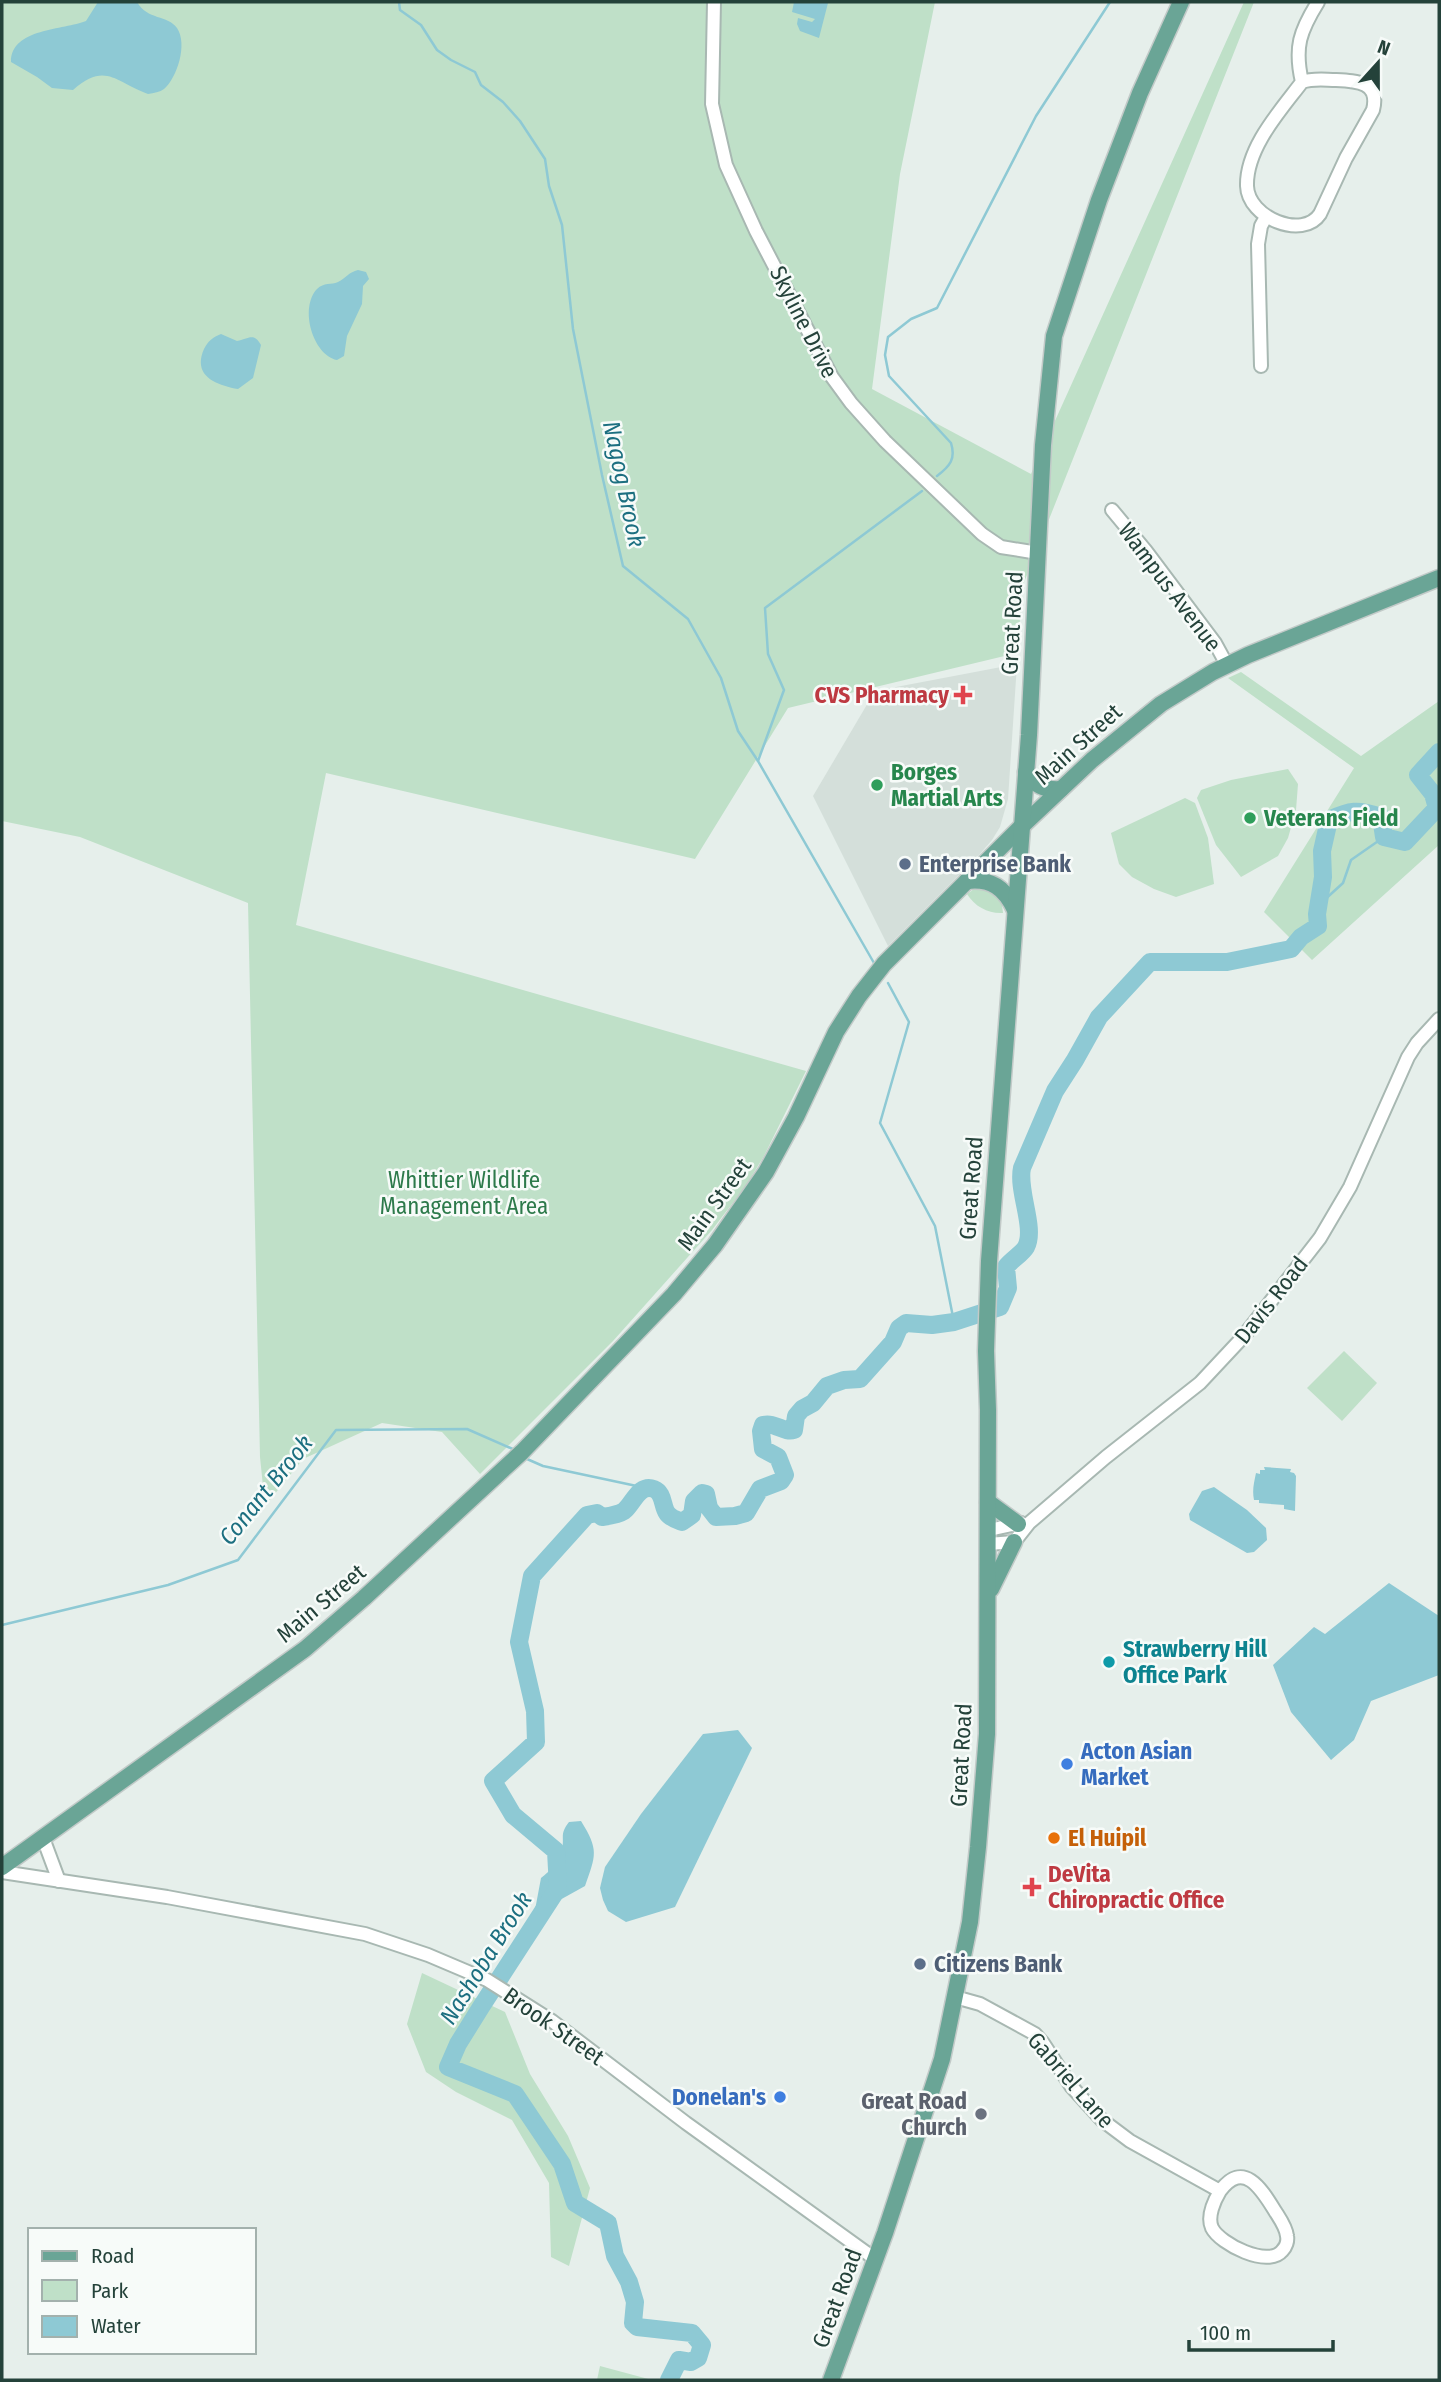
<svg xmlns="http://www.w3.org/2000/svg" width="1441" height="2382" font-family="'Fira Sans Condensed',sans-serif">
<rect width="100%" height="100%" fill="#e6efeb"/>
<path fill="#d4dfda" d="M 1017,664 L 1008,799 L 1000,827 L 992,840 L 979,855 L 888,946 L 813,796 L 875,691 Z"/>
<g fill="#bfe0c8">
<path d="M 2,2 L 935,2 L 900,174 L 872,389 L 1031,474 L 1244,2 L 1254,2 L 1023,585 L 1017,653 L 788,708 L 695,859 L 326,773 L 296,925 L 806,1071 L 764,1156 L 745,1187 L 712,1230 L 613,1341 L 480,1474 L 442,1432 L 382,1423 L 303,1459 L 265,1506 L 260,1457 L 248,903 L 80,837 L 2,821 Z"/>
<path d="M 1241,672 L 1361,756 L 1439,701 L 1439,845 L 1312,960 L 1264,912 L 1354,768 L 1228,678 Z"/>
<path d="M 1288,769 L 1298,784 L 1296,810 L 1288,838 L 1278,856 L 1241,877 L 1216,845 L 1197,798 L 1201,790 L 1231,780 Z"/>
<path d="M 1185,798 L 1195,803 L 1208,838 L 1214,884 L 1176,897 L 1154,889 L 1132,877 L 1119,864 L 1111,833 Z"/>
<path d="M 977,887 L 985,887 L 1001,897 L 1003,913 C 989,914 975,907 967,894 Z"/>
<path d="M 1344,1351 L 1377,1383 L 1342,1421 L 1307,1388 Z"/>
<path d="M 422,1973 L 505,2012 L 530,2074 L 568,2136 L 590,2188 L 569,2266 L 551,2257 L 549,2183 L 512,2120 L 456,2092 L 426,2072 L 407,2024 Z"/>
<path d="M 600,2366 L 652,2380 L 597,2380 Z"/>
</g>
<g fill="#8ec9d4">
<path d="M 98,2 L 137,2 C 147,20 168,15 177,28 C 188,44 177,78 164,89 C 160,92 154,93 148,94 C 116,83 106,61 73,90 L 52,88 L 37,77 L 11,62 C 11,28 64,30 86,21 Z"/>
<path d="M 794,2 L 828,3 L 819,38 L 800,31 L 797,24 L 798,18 L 812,22 L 815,19 L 792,12 Z"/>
<path d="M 358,270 L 366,272 L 369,279 L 363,286 L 362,304 L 347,336 L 344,356 L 337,360 C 313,355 299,308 317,289 C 324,282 331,285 338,282 C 346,278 349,272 358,270 Z"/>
<path d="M 221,334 L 237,341 C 248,339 254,332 261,345 L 253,378 L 238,389 C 216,385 192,376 204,349 C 208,341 213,337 221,334 Z"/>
<path d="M 1264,1467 L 1291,1469 L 1290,1472 L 1294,1473 L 1296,1476 L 1295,1511 L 1284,1509 L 1284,1505 L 1259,1503 L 1259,1500 L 1254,1500 C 1252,1490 1254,1483 1256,1473 L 1260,1474 L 1260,1470 L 1265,1470 Z"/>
<path d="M 1214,1487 L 1247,1510 L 1266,1528 L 1267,1540 L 1254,1552 L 1247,1553 L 1190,1520 L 1189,1514 L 1202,1491 Z"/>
<path d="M 1389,1583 L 1439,1616 L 1439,1675 L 1371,1701 L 1354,1740 L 1331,1760 L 1291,1712 L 1273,1665 L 1314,1627 L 1325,1634 Z"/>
<path d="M 738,1730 L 752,1748 L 675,1907 L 626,1922 L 608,1911 L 603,1900 L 600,1888 L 605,1867 L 641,1814 L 703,1734 Z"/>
<path d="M 581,1821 C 599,1850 596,1855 585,1886 L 540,1911 L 535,1910 L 541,1878 C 550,1871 560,1861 562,1850 C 565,1836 559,1835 569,1822 Z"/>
</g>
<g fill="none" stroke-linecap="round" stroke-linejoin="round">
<g stroke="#8ec9d4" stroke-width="2.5">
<path d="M 399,2 L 400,10 L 421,25 L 437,50 L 451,60 L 475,72 L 481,85 L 503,102 L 520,121 L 545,159 L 549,186 L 562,225 L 573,329 L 602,475 L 623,566 L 688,619 L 721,678 L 738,731 L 758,761 L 874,963"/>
<path d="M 937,476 C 950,466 956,459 951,443 L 889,376 L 885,355 L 888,337 L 911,319 L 937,308 L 1036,116 L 1110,2"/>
<path d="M 758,761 L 784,690 L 768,654 L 765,608 L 922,491"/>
<path d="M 1433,794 L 1439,793"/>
<path d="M 1321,903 L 1343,883 L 1351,860 L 1384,837"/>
<path d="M 888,983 L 909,1022 L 880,1123 L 935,1226 L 954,1322"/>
<path d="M 527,1459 L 543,1466 L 646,1488"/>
<path d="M 2,1625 L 168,1585 L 238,1560 L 336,1430 L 467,1429 L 515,1450"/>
</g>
<path stroke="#8ec9d4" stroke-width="18" d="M 669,2380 L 679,2360 L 691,2362 L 698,2358 L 702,2345 L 692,2333 L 637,2327 L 633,2323 L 635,2302 L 629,2282 L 615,2256 L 608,2223 L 575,2203 L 562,2164 L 515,2094 L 448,2067 L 458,2044 L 481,2007 L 558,1888 L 556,1851 L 513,1815 L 493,1781 L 536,1742 L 535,1711 L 519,1642 L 532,1576 L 587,1515 L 597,1513 L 602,1517 C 609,1516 618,1515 624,1511 C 633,1504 639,1483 654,1489 C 664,1493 662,1506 667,1513 C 670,1518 677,1520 682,1522 L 692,1515 L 694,1501 L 702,1493 L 706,1494 L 709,1508 L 716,1517 L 735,1516 L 746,1513 L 760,1489 L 781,1481 L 785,1475 L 778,1457 L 763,1449 L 761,1431 L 763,1425 C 775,1422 784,1433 794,1430 L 796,1416 L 802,1409 L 813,1403 L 827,1386 L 844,1380 L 860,1379 L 893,1342 L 899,1328 L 906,1323 L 932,1325 L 954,1322 L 1000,1307 L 1008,1288 L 1006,1267 C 1011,1260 1022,1254 1026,1247 C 1036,1228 1017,1191 1022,1168 L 1055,1091 L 1075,1060 L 1099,1017 L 1150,962 L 1227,962 L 1291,949 L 1301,937 L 1318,926 L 1317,914 L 1323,877 L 1322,851 L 1329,820 C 1350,810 1358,809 1381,817 L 1384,837 L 1405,842 L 1437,808 L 1433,794 L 1418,775 L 1439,752"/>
<defs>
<g id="minor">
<path d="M 714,2 L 712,104 L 726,165 L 756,231 L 832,377 L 851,403 L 885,441 L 982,534 L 1001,547 L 1038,553"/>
<path d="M 1302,82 C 1313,78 1325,80 1336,80 C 1357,81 1380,82 1373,110 L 1346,158 L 1320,214 C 1303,240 1248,218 1247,186 C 1246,148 1280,111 1302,82 C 1294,47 1300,31 1318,2"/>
<path d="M 1261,366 L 1258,244 L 1261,226 L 1266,217"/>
<path d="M 1112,510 L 1146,551 L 1215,643 L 1227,665"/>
<path d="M 989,1530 L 1021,1523"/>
<path d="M 988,1544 L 1014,1542 L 1029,1523 L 1106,1457 L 1200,1383 L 1243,1337 L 1320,1238 L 1350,1187 L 1408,1057 L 1417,1043 L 1439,1019"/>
<path d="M 43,1838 L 59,1881"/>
<path d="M 2,1872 L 167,1897 L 365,1934 L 428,1955 L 487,1980 L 552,2021 L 686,2123 L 875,2259"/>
<path d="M 955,1997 L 980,2004 L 1035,2034 L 1043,2043 L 1071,2086 L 1102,2120 L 1130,2141 L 1220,2191 C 1214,2201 1207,2217 1212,2228 C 1220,2244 1268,2268 1282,2251 C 1286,2247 1288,2241 1287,2236 C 1286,2227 1280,2219 1275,2211 C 1262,2190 1244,2159 1220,2191"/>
</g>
<g id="major">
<path d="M 1026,772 C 1036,786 1043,790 1061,789"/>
<path d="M 967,881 C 991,878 1005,888 1015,910"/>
<path d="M 988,1502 L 1018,1524"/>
<path d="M 991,1589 L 1014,1542"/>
<path d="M 2,1867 L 305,1649 L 364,1598 L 522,1452 L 674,1294 L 715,1245 L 766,1172 L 796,1117 L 836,1032 L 859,996 L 884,964 L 1022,826 L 1092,760 L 1161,704 L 1213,672 L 1248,655 L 1439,578"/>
<path d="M 831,2380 L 885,2233 L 942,2059 L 970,1922 L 978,1847 L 987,1734 L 988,1410 L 986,1351 L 989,1261 L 1029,735 L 1043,445 L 1054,336 L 1099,200 L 1140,93 L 1181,2"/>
</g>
</defs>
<use href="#minor" stroke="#a8b8b2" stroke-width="16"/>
<use href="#major" stroke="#c2cac8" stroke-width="19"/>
<use href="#minor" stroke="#fff" stroke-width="12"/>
<use href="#major" stroke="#6aa596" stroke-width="16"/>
</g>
<g fill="#e0444e" stroke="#f7fbf9" stroke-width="2.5">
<path d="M959.5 684.5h7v7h7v7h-7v7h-7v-7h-7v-7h7z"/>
<path d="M1028.5 1876.5h7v7h7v7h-7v7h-7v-7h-7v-7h7z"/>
</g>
<g fill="#2e9e5b" stroke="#f7fbf9" stroke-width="2.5">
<circle cx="877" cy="785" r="7"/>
<circle cx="1250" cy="818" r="7"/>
</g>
<g fill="#5c6f8a" stroke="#f7fbf9" stroke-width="2.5">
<circle cx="905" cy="864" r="7"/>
<circle cx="920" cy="1964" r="7"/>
</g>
<circle fill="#0f9aa8" stroke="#f7fbf9" stroke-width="2.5" cx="1109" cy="1662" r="7"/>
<g fill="#3f7fe0" stroke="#f7fbf9" stroke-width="2.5">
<circle cx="1067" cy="1764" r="7"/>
<circle cx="780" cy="2097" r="7"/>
</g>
<circle fill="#e8710a" stroke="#f7fbf9" stroke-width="2.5" cx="1054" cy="1838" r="7"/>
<circle fill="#6b7280" stroke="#f7fbf9" stroke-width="2.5" cx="981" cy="2114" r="7"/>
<g text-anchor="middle" stroke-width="5" stroke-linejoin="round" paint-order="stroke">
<g font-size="23" fill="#24423a" stroke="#f7fbf9">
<text transform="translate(804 322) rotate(63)" y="8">Skyline Drive</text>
<text transform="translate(1170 587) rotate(53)" y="8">Wampus Avenue</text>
<text transform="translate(1012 623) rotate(-87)" y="8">Great Road</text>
<text transform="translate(1078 744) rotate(-42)" y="8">Main Street</text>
<text transform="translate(971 1188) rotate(-86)" y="8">Great Road</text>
<text transform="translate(714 1204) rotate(-54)" y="8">Main Street</text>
<text transform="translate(1271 1300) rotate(-52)" y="8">Davis Road</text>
<text transform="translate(321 1603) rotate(-40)" y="8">Main Street</text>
<text transform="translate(961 1755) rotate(-87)" y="8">Great Road</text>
<text transform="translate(554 2026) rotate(35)" y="8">Brook Street</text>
<text transform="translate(1071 2080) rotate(49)" y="8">Gabriel Lane</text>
<text transform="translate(837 2298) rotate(-70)" y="8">Great Road</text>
</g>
<g font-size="23" font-weight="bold" fill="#be3a42" stroke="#f7fbf9" text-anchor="end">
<text x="949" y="703">CVS Pharmacy</text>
<text x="1048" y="1882" text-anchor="start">DeVita<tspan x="1048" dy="26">Chiropractic Office</tspan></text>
</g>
<g font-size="23" font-weight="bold" fill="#27864d" stroke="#f7fbf9" text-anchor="start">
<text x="891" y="780">Borges<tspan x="891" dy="26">Martial Arts</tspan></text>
<text x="1264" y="826">Veterans Field</text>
</g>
<g font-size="23" font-weight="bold" fill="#4e5e75" stroke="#f7fbf9" text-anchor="start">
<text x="919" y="872">Enterprise Bank</text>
<text x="934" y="1972">Citizens Bank</text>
</g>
<g font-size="23" fill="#2d7a4b" stroke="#f7fbf9">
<text x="464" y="1188">Whittier Wildlife<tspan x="464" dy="26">Management Area</tspan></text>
</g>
<g font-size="23" font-weight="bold" fill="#0d838f" stroke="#f7fbf9" text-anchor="start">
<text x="1123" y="1657">Strawberry Hill<tspan x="1123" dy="26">Office Park</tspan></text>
</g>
<g font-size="23" font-weight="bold" fill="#366cbe" stroke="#f7fbf9" text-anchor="start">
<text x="1081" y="1759">Acton Asian<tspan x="1081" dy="26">Market</tspan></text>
<text x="766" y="2105" text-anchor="end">Donelan's</text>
</g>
<g font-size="23" font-weight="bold" fill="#c56008" stroke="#f7fbf9" text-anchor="start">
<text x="1068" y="1846">El Huipil</text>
</g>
<g font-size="23" font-weight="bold" fill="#5b616d" stroke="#f7fbf9" text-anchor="end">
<text x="967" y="2109">Great Road<tspan x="967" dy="26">Church</tspan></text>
</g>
<g font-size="24" font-style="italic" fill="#1c6f80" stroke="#f7fbf9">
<text transform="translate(624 484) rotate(78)" y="8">Nagog Brook</text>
<text transform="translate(266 1490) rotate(-51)" y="8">Conant Brook</text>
<text transform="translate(486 1958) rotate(-58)" y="8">Nashoba Brook</text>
</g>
</g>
<rect width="1441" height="2382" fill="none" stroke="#24423a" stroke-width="7"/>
<rect x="28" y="2228" width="228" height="126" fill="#f7fbf9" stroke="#a3b1ad" stroke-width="2"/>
<rect x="42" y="2251" width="35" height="10" fill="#6aa596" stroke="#a3b1ad" stroke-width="2"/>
<text x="91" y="2263" font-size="21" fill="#24423a">Road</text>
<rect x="42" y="2280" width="35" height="21" fill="#bfe0c8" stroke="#a3b1ad" stroke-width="2"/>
<text x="91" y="2298" font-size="21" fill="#24423a">Park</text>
<rect x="42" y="2316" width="35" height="21" fill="#8ec9d4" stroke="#a3b1ad" stroke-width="2"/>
<text x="91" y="2333" font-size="21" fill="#24423a">Water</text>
<g transform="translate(1378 63) rotate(21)" stroke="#f7fbf9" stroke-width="5" paint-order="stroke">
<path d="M0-5L12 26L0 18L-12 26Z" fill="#24423a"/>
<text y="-10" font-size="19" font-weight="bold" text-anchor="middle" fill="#24423a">N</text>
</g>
<path d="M1189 2340v10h144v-10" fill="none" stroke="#24423a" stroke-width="3.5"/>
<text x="1200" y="2340" font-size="21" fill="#24423a" stroke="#f7fbf9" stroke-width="5" paint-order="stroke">100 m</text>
</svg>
